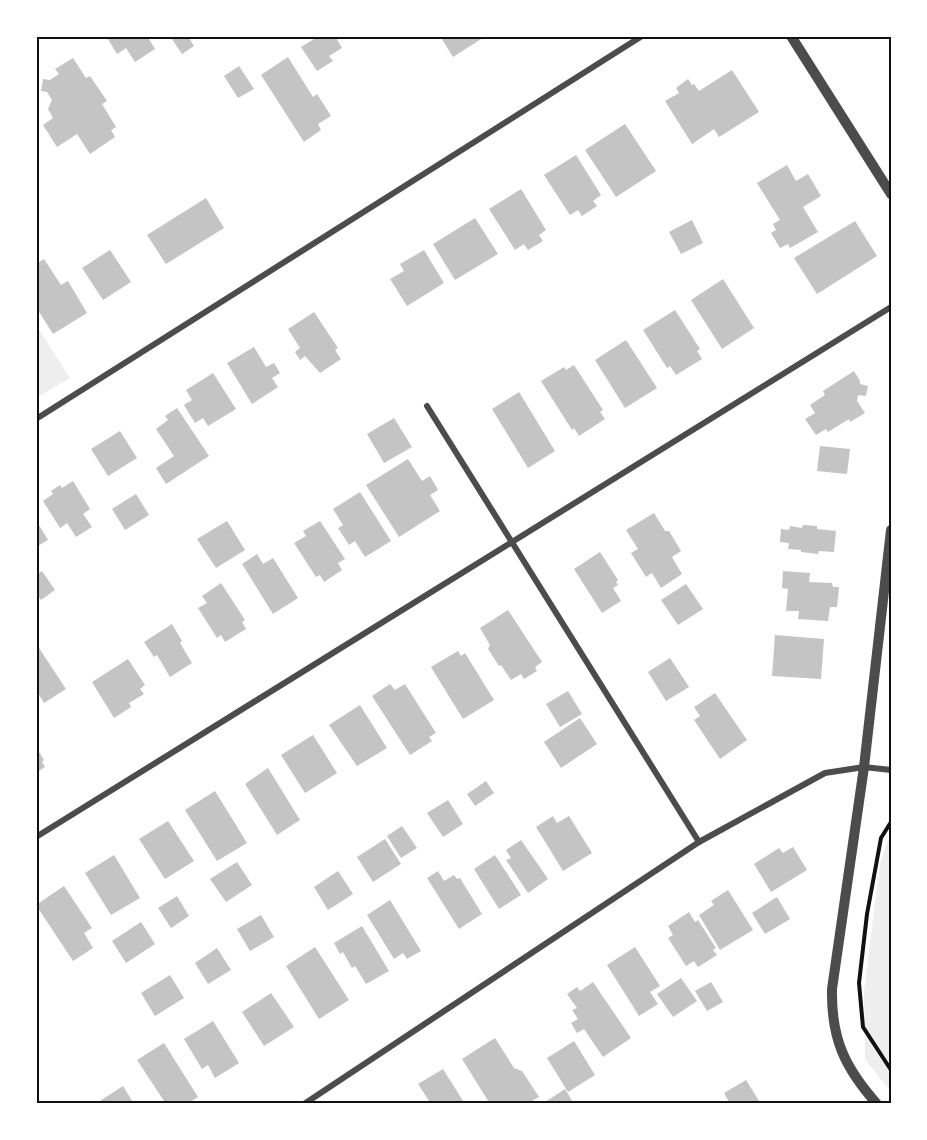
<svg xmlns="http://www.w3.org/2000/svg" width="927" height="1140" font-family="'PT Serif',serif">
<rect width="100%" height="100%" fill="#fff"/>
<g fill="#eee">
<path d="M 36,325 L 70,378 L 36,398 Z"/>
<path d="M 891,836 L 891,1092 L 865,1059 L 864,991 L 880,864 L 887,842 Z"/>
</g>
<g fill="#c4c4c4">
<path d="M 106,36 L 147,36 L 155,49 L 135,62 L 126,48 L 117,54 Z"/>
<path d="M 170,36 L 192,36 L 189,38 L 194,46 L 182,54 Z"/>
<path d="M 312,36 L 335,36 L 342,48 L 329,56 L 333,61 L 317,71 L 301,47 L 314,39 Z"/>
<path d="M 440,36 L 486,36 L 453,57 Z"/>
<path d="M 288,57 L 313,97 L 317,94 L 331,116 L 318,124 L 321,130 L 304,142 L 261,75 Z"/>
<path d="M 73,58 L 86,78 L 90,76 L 107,101 L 102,104 L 116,127 L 111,130 L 115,137 L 90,154 L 77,134 L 57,147 L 43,125 L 53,118 L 48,109 L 52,100 L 47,92 L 41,91 L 43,79 L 50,80 L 59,74 L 55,69 Z"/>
<path d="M 239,66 L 254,89 L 238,98 L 224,76 Z"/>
<path d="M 732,70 L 759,112 L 719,137 L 714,129 L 692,144 L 665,101 L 679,93 L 676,88 L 688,79 L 692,85 L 694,84 L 699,91 Z"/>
<path d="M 625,124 L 656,171 L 616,197 L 585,150 Z"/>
<path d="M 576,155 L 601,195 L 593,201 L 597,206 L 582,216 L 578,210 L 570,215 L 544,175 Z"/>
<path d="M 787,165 L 796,181 L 808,174 L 821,196 L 803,207 L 818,232 L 790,248 L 788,244 L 780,248 L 771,233 L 776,230 L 773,224 L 780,220 L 757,183 Z"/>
<path d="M 521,189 L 546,230 L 539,235 L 543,241 L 528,250 L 524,244 L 515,250 L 489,209 Z"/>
<path d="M 206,198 L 224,228 L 166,264 L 147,235 Z"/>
<path d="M 475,218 L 498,254 L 455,280 L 433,244 Z"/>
<path d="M 692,220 L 703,243 L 681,254 L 669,232 Z"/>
<path d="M 855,221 L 877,256 L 817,294 L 794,258 Z"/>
<path d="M 110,250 L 131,282 L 103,300 L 82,268 Z"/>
<path d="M 424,250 L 444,283 L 407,306 L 390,279 L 404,271 L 400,264 Z"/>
<path d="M 44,259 L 61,285 L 68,281 L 87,313 L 53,334 L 36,307 L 36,264 Z"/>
<path d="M 723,279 L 754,328 L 722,349 L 691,300 Z"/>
<path d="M 675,310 L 700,349 L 697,351 L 702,359 L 676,375 L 670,366 L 667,368 L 643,330 Z"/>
<path d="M 314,312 L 338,348 L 335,350 L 341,359 L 320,373 L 305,356 L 300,360 L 295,352 L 300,348 L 288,329 Z"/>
<path d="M 626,340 L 657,388 L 625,408 L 595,360 Z"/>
<path d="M 254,347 L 266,367 L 274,363 L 280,373 L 272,378 L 278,387 L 252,404 L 227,363 Z"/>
<path d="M 574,365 L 603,410 L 600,412 L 605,419 L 579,436 L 574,428 L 572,430 L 541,381 L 564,367 L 566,370 Z"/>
<path d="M 854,371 L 860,381 L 860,384 L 868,386 L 866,396 L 858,395 L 857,401 L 865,413 L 850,422 L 849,419 L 828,432 L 826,429 L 816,435 L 805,419 L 815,413 L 810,405 L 825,395 L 823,391 Z"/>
<path d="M 213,373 L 236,409 L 208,426 L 203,418 L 195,423 L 184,405 L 192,400 L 186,390 Z"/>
<path d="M 519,392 L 555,451 L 528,468 L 492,409 Z"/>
<path d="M 177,408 L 209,456 L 166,484 L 156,468 L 174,456 L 156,429 L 168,420 L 165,416 Z"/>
<path d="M 394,418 L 412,447 L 384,463 L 367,434 Z"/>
<path d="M 120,431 L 137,458 L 108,476 L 91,449 Z"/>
<path d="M 820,446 L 850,449 L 847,474 L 817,471 Z"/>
<path d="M 408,459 L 422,481 L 430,476 L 438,490 L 430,495 L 440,511 L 399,537 L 366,485 Z"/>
<path d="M 73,481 L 90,509 L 83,514 L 92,527 L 76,537 L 67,523 L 60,528 L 43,501 L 53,494 L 51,491 L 60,485 L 62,488 Z"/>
<path d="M 360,492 L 391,541 L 365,557 L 355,541 L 349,545 L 338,528 L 343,525 L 333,509 Z"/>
<path d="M 136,494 L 149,515 L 125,530 L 112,509 Z"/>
<path d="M 654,513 L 665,531 L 669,531 L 681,551 L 672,557 L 682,574 L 661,588 L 652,573 L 646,577 L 631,553 L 638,549 L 626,530 Z"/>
<path d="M 36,520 L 48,540 L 36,547 Z"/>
<path d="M 227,521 L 245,550 L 216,568 L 197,539 Z"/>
<path d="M 320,521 L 345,559 L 338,563 L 342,570 L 324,582 L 320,575 L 316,577 L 294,543 L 306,536 L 303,531 Z"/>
<path d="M 803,525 L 817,526 L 817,529 L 836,531 L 834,552 L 819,551 L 818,554 L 801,552 L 801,550 L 788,549 L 789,543 L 780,542 L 781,529 L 789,530 L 790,526 L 802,528 Z"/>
<path d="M 600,552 L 618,580 L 616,582 L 618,585 L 613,588 L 621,601 L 602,613 L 574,569 Z"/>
<path d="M 257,554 L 263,564 L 273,558 L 298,598 L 273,614 L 242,564 Z"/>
<path d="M 42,571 L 55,590 L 41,600 L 36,593 L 36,575 Z"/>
<path d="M 783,571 L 810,573 L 809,582 L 832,583 L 833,587 L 839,587 L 837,607 L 830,607 L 828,621 L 798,619 L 799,611 L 786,611 L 788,589 L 782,588 Z"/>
<path d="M 221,583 L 245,620 L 242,622 L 246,629 L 225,642 L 221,635 L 217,638 L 198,608 L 207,603 L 202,596 Z"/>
<path d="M 686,584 L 703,609 L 678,625 L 661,600 Z"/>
<path d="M 508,610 L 542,662 L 535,667 L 537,671 L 524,679 L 521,674 L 511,680 L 501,665 L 499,666 L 488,649 L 490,645 L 480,628 Z"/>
<path d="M 172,624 L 182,641 L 180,643 L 192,663 L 170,677 L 157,655 L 154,657 L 144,642 Z"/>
<path d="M 775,635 L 824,639 L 821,679 L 772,676 Z"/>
<path d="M 39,648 L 66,689 L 44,703 L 36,690 L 36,650 Z"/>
<path d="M 458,651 L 461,656 L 465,653 L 494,700 L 463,719 L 431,667 Z"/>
<path d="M 670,658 L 689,687 L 666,701 L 648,672 Z"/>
<path d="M 128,659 L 145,685 L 140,689 L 144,694 L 129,703 L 131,707 L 114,718 L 92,682 Z"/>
<path d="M 390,684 L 395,690 L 405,684 L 436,733 L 429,737 L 432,741 L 410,755 L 372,696 Z"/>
<path d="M 568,691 L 582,714 L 560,727 L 546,704 Z"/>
<path d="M 715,693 L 747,740 L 720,759 L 694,720 L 700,716 L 694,707 Z"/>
<path d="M 360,705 L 387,748 L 357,766 L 329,725 Z"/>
<path d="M 580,718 L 597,744 L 561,768 L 544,742 Z"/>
<path d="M 313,735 L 337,773 L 305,793 L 281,755 Z"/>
<path d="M 36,747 L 44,760 L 42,762 L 45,767 L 36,773 Z"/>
<path d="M 268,768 L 300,820 L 277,835 L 245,784 Z"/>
<path d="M 486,781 L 494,793 L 475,806 L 467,794 Z"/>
<path d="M 215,791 L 247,843 L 217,861 L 185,810 Z"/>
<path d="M 448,800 L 463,824 L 443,837 L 427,813 Z"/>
<path d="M 553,816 L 557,823 L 569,816 L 592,853 L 563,871 L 536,827 Z"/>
<path d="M 168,821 L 194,861 L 165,879 L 139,839 Z"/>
<path d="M 402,826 L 417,848 L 401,858 L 387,836 Z"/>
<path d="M 385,839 L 401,864 L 373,882 L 357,857 Z"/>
<path d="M 521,840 L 548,879 L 528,893 L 506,860 L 511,858 L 506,850 Z"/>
<path d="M 793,847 L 807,870 L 771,892 L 754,864 L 779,848 L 783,853 Z"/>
<path d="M 114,855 L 140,898 L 111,915 L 85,873 Z"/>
<path d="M 495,855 L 521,895 L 499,909 L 474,869 Z"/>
<path d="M 237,862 L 252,885 L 226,902 L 210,879 Z"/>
<path d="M 338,871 L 353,894 L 328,910 L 314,887 Z"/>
<path d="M 438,871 L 444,881 L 454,875 L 457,879 L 460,878 L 482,914 L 459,929 L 427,878 Z"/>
<path d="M 64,886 L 92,928 L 84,933 L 93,948 L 73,961 L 36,905 Z"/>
<path d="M 728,890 L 753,930 L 720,950 L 699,915 L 714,905 L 711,901 Z"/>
<path d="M 177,896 L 189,916 L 171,928 L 158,908 Z"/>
<path d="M 777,897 L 790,919 L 765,934 L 752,913 Z"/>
<path d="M 390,900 L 421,951 L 407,959 L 403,953 L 394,959 L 367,915 Z"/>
<path d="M 689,912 L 695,922 L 698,920 L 716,948 L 713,950 L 717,955 L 698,967 L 694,961 L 686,966 L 668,938 L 673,935 L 668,926 Z"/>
<path d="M 261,915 L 274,937 L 250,951 L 237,929 Z"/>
<path d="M 141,922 L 155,944 L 126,963 L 112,941 Z"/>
<path d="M 362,926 L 389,971 L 366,984 L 355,966 L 352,968 L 343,952 L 340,954 L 334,943 Z"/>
<path d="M 315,947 L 349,1000 L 319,1019 L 286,966 Z"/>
<path d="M 635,947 L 660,986 L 650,992 L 658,1004 L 639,1016 L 607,965 Z"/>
<path d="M 217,948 L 231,970 L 208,984 L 195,963 Z"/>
<path d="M 170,975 L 184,998 L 155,1016 L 141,993 Z"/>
<path d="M 681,978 L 697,1001 L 673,1017 L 657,994 Z"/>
<path d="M 593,982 L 631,1038 L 603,1057 L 584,1029 L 577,1033 L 571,1023 L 578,1019 L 572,1010 L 577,1008 L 567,994 L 577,987 L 580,991 Z"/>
<path d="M 711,982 L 723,1002 L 707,1011 L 695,991 Z"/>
<path d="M 271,993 L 294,1027 L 264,1046 L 242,1012 Z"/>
<path d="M 213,1021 L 239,1063 L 215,1078 L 208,1065 L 202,1069 L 184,1039 Z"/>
<path d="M 495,1038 L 514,1068 L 522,1071 L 539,1097 L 527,1104 L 490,1104 L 462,1059 Z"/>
<path d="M 574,1041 L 595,1075 L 568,1092 L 547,1058 Z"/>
<path d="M 164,1043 L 198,1097 L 187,1104 L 166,1104 L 137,1060 Z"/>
<path d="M 443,1069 L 465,1104 L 431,1104 L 418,1084 Z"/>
<path d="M 746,1080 L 761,1104 L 730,1104 L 724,1093 Z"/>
<path d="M 123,1086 L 134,1104 L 95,1104 Z"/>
<path d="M 565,1089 L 574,1104 L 542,1104 Z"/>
</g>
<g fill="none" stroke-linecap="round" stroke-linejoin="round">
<path stroke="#111" stroke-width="4" d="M 891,822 L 881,838 L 867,914 L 859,983 L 863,1027 L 891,1070"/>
<g stroke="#4c4c4c" stroke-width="6">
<path d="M 427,406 L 699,842"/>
<path d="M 36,419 L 642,36"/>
<path d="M 36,837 L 891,307"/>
<path d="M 304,1104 L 699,842 L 825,773 L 864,767 L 891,770"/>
</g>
<g stroke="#4c4c4c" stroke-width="10">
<path d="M 791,36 L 891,194"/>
<path d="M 877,1104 C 845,1068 831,1039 832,989 L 864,767 L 891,530"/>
</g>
</g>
<rect width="927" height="1140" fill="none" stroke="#ffffff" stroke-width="75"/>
<rect x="38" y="38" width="852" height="1064" fill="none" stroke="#111" stroke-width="2"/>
</svg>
